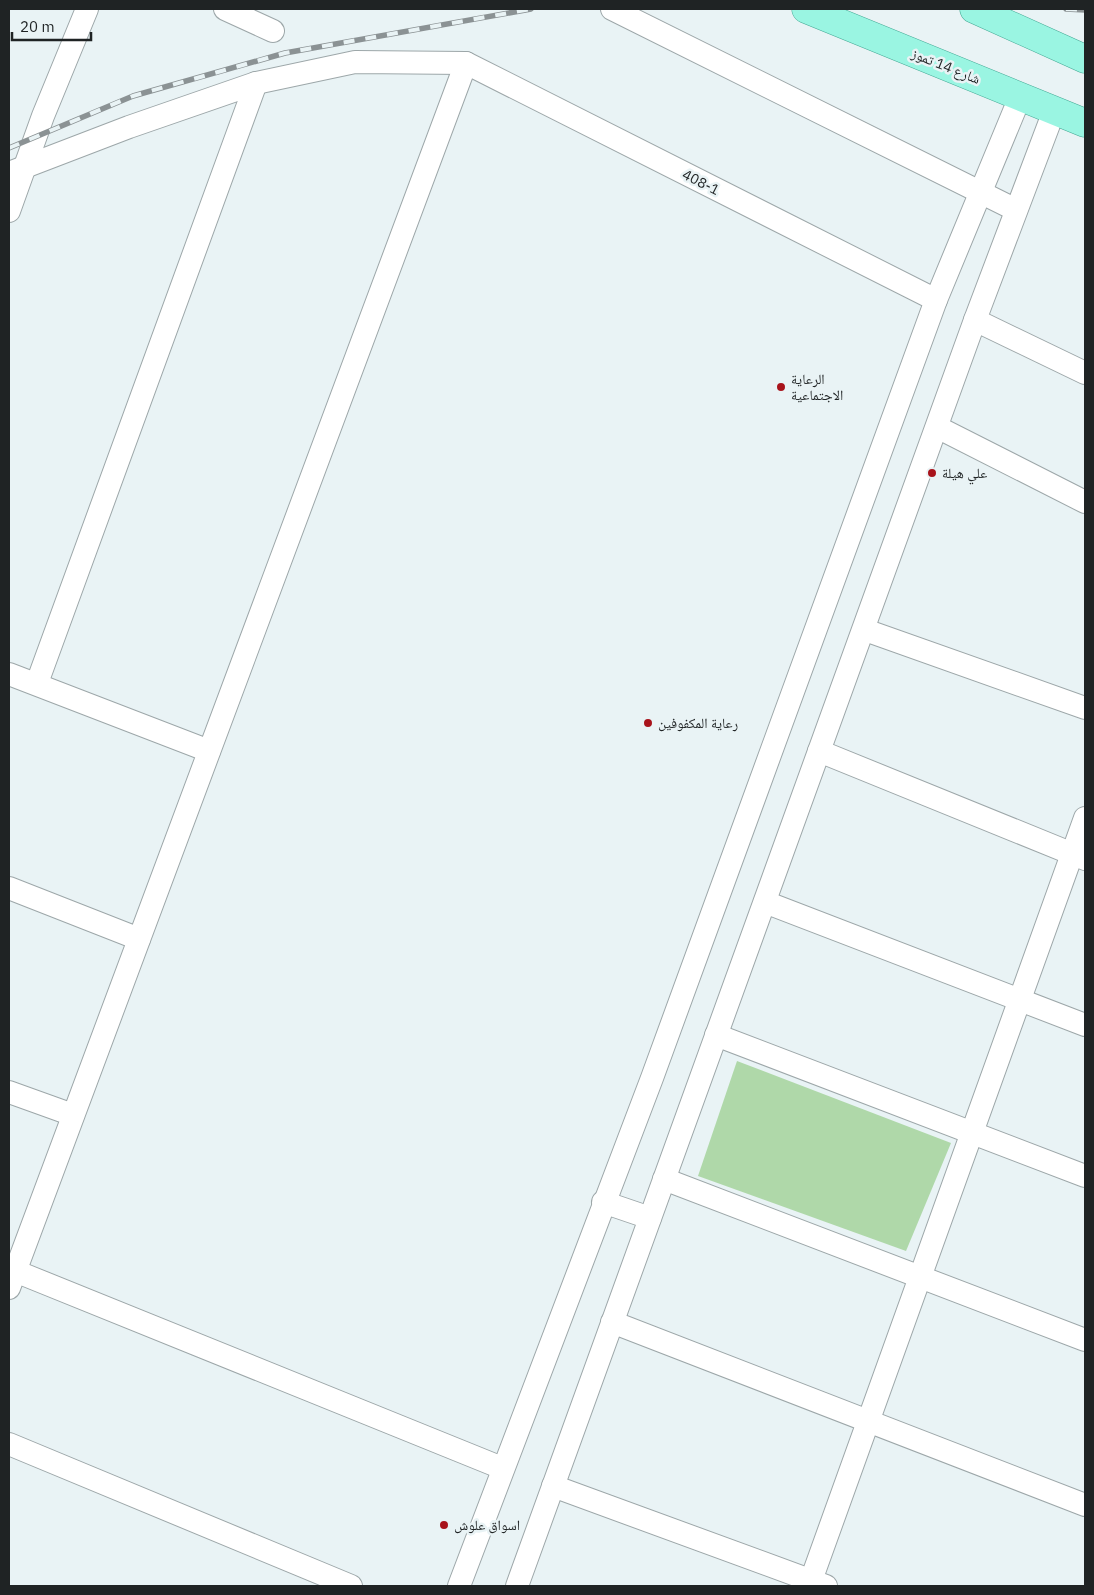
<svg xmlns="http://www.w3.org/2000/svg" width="1094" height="1595" font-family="'IBM Plex Sans','Noto Naskh Arabic',sans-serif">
<rect width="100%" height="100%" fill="#e9f3f5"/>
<path fill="#afd8a9" d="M 737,1061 L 951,1143 L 906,1251 L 698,1176 Z"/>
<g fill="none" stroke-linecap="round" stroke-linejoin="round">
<defs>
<g id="street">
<path d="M 225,9 L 273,31"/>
<path d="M 612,9 L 1016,210"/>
<path d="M 9,173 L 129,127 L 256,83 L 355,62 L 466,63 L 936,300"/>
<path d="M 9,211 L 43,116 L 87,9"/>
<path d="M 975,320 L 1085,373"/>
<path d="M 937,427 L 1085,502"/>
<path d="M 865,630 L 1085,708"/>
<path d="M 9,674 L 209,751"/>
<path d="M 37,683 L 256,83"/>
<path d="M 819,751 L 1085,859"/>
<path d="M 9,888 L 139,939"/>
<path d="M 765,902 L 1085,1025"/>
<path d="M 716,1035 L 1085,1176"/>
<path d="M 9,1092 L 73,1115"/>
<path d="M 664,1179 L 1085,1340"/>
<path d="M 603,1202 L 650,1218"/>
<path d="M 15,1271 L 502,1468"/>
<path d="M 9,1288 L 466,63"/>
<path d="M 612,1322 L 1085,1505"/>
<path d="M 9,1444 L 351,1586"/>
<path d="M 553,1486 L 826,1586"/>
<path d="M 459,1586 L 652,1078 L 936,300 L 1020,97"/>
<path d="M 517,1586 L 975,320 L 1054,111"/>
<path d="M 809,1586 L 1085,818"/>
</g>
<g id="primary">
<path d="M 806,9 L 1085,123"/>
<path d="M 974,9 L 1085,59"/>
</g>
</defs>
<use href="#street" stroke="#9da7a9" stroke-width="24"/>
<use href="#primary" stroke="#43a793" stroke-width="29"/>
<use href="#street" stroke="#fff" stroke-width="22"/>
<use href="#primary" stroke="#9af5e2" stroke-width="28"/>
<defs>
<g id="rail">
<path d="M 1066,9 L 1085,10"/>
<path d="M 9,148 L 133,96 L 285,53 L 531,9"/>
</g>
</defs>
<use href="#rail" stroke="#8b9294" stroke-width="5.5"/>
<use href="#rail" stroke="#e9f3f5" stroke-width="4" stroke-dasharray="11" stroke-linecap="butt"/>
</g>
<g fill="#a8131b" stroke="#e9f3f5" stroke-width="2">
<circle cx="781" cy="387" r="5"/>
<circle cx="932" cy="473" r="5"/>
<circle cx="648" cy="723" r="5"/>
<circle cx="444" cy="1525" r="5"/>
</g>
<g text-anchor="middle" stroke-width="5" stroke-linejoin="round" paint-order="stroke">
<g font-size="14" fill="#1f2324" stroke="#e9f3f5">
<text transform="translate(946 66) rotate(22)" y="5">شارع 14 تموز</text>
<text transform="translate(701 182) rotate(27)" y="5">408-1</text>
</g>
<g font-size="14" fill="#1f2324" stroke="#e9f3f5" text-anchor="start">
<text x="791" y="384">الرعاية<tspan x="791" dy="16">الاجتماعية</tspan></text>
<text x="942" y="478">علي هيلة</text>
<text x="658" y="728">رعاية المكفوفين</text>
<text x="454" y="1530">اسواق علوش</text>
</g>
</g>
<rect width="1094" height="1595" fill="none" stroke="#1f2324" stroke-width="20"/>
<path d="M12 32v8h79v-8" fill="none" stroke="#1f2324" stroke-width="2.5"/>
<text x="20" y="32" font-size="15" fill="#1f2324" stroke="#e9f3f5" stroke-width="4" paint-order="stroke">20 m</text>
</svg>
